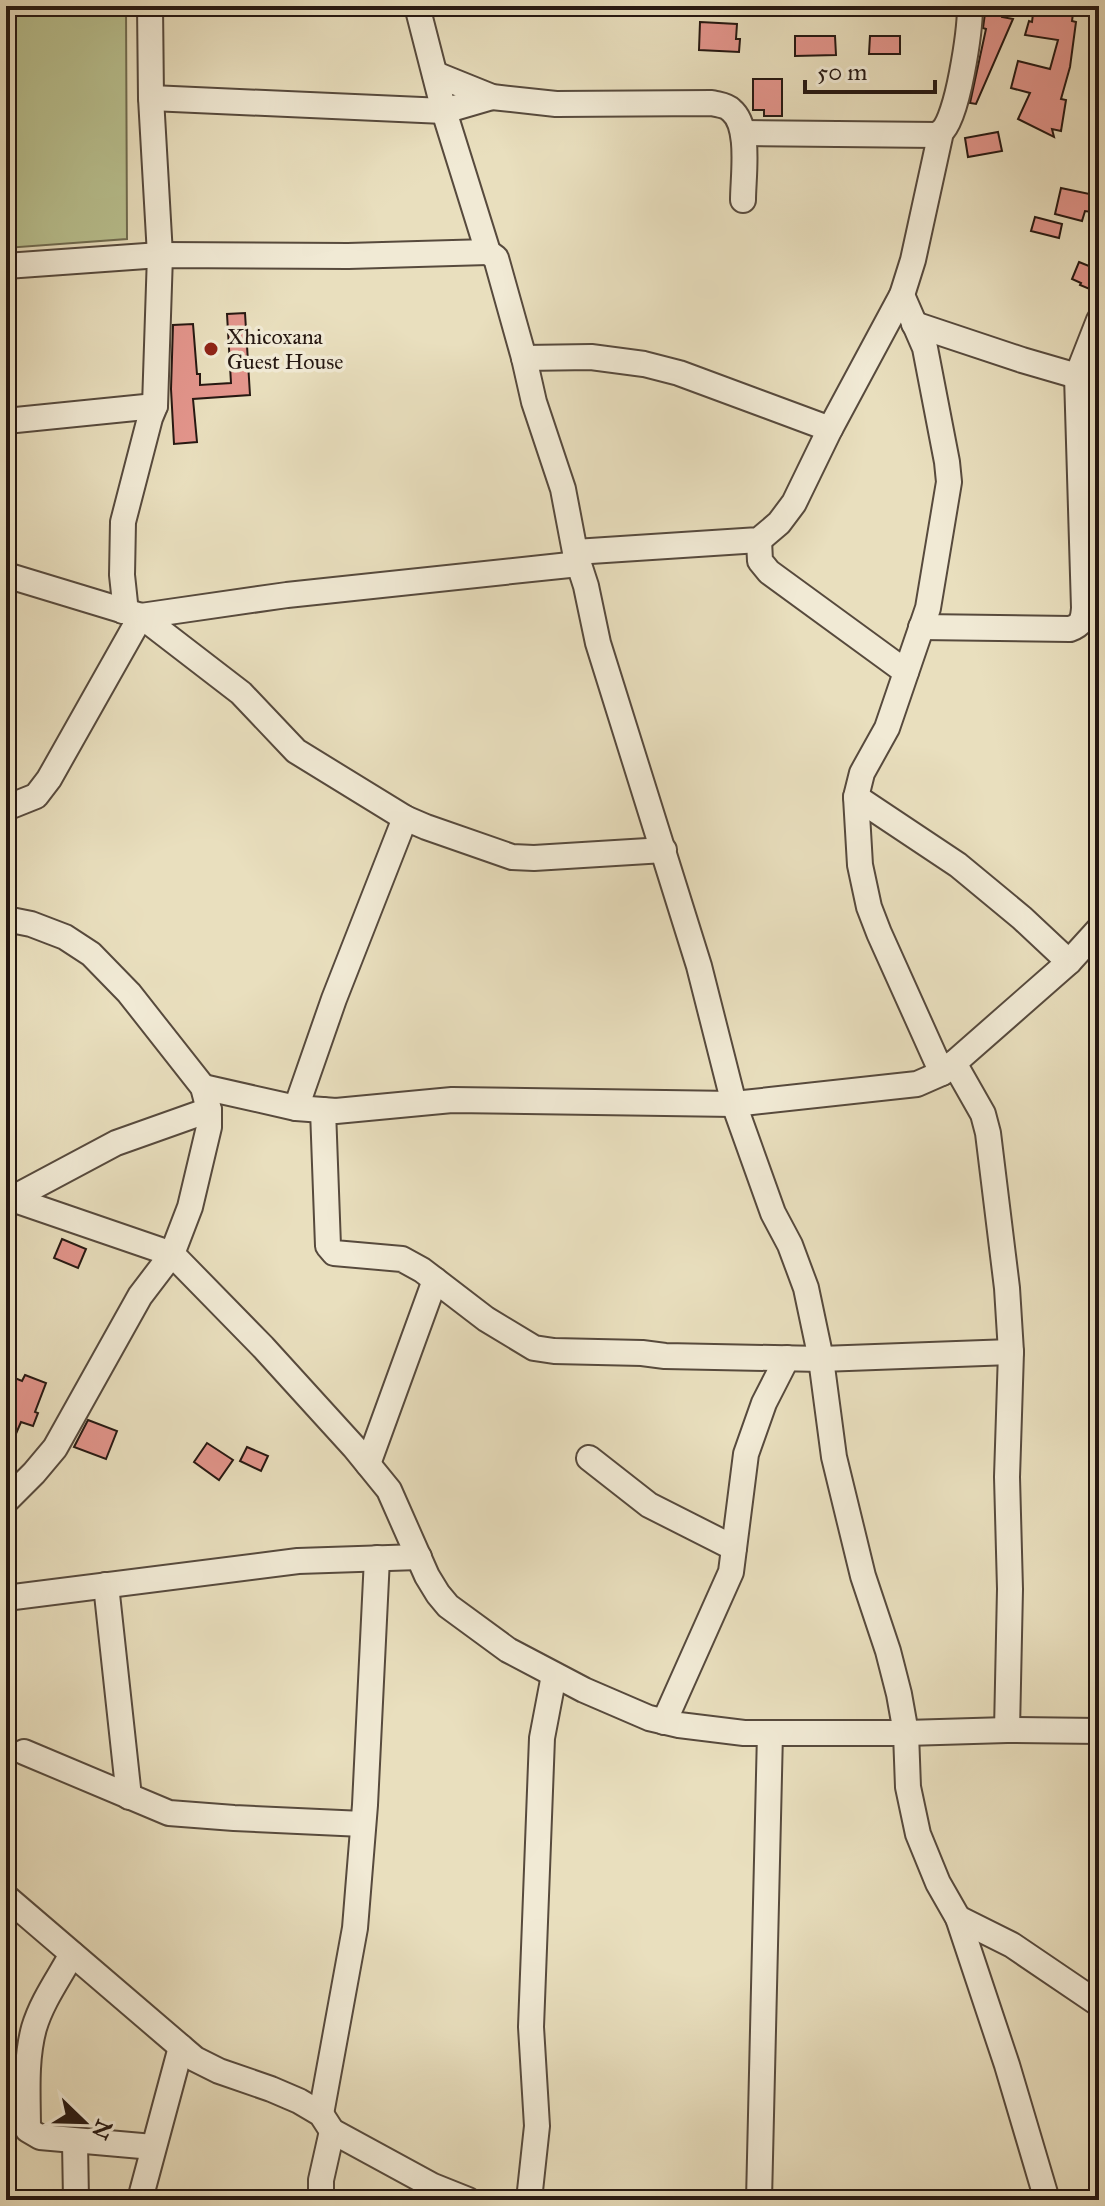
<svg xmlns="http://www.w3.org/2000/svg" width="1105" height="2206" font-family="'IM FELL Great Primer',serif">
<rect width="100%" height="100%" fill="#e9dfbe"/>
<filter id="stains"><feTurbulence type="fractalNoise" baseFrequency=".0025" numOctaves="4"/><feColorMatrix values="0 0 0 0 .2 0 0 0 0 .09 0 0 0 0 .02 0 0 0 .5 -.17"/></filter>
<radialGradient id="worn" r=".72"><stop offset=".6" stop-color="#630" stop-opacity="0"/><stop offset="1" stop-color="#630" stop-opacity=".3"/></radialGradient>
<path fill="#b9c190" stroke="#706c51" stroke-width="2" d="M 6,6 L 126,6 L 127,239 L 6,248 Z"/>
<g fill="#e3958c" stroke="#261812" stroke-width="2">
<path d="M 986,6 L 1003,7 L 1002,17 L 1013,19 L 976,104 L 970,103 L 986,29 L 983,28 Z"/>
<path d="M 1034,6 L 1074,6 L 1072,21 L 1076,22 L 1070,67 L 1061,99 L 1066,100 L 1061,131 L 1052,129 L 1054,137 L 1018,119 L 1030,93 L 1011,88 L 1018,61 L 1050,69 L 1058,40 L 1025,35 L 1029,21 L 1032,22 Z"/>
<path d="M 700,22 L 737,24 L 736,39 L 740,39 L 739,52 L 699,50 Z"/>
<path d="M 795,36 L 835,36 L 836,55 L 795,56 Z"/>
<path d="M 870,36 L 900,36 L 900,54 L 869,54 Z"/>
<path d="M 753,79 L 782,79 L 782,116 L 764,116 L 764,110 L 753,110 Z"/>
<path d="M 998,132 L 1002,151 L 968,157 L 965,138 Z"/>
<path d="M 1061,188 L 1099,196 L 1099,213 L 1085,211 L 1082,221 L 1055,214 Z"/>
<path d="M 1035,217 L 1062,224 L 1059,238 L 1031,231 Z"/>
<path d="M 1079,262 L 1099,270 L 1092,290 L 1080,285 L 1081,283 L 1072,279 Z"/>
<path d="M 245,313 L 250,395 L 193,399 L 197,442 L 174,444 L 171,389 L 173,325 L 193,324 L 197,374 L 200,374 L 200,385 L 231,383 L 227,314 Z"/>
<path d="M 62,1239 L 86,1249 L 78,1268 L 54,1258 Z"/>
<path d="M 25,1375 L 46,1383 L 35,1412 L 38,1413 L 33,1426 L 21,1422 L 6,1457 L 6,1386 L 10,1376 L 22,1381 Z"/>
<path d="M 88,1420 L 117,1431 L 106,1459 L 74,1447 Z"/>
<path d="M 207,1443 L 233,1460 L 219,1480 L 194,1462 Z"/>
<path d="M 247,1447 L 268,1456 L 261,1471 L 240,1461 Z"/>
</g>
<g fill="none" stroke-linecap="round" stroke-linejoin="round">
<defs>
<g id="minor">
<path d="M 417,6 L 444,111 L 488,252 L 496,258 L 524,358 L 534,402 L 563,489 L 575,552 L 586,586 L 598,643 L 699,966 L 734,1104 L 773,1213 L 790,1245 L 806,1288 L 821,1359 L 834,1457 L 863,1576 L 888,1651 L 899,1694 L 906,1733 L 908,1787 L 918,1834 L 938,1883 L 958,1918 L 1007,2065 L 1047,2200"/>
<path d="M 435,74 L 492,97 L 556,104 L 712,103 C 719,105 726,105 731,110 C 751,126 743,176 743,200"/>
<path d="M 151,98 L 444,111 L 492,97"/>
<path d="M 744,133 L 937,135 L 941,132"/>
<path d="M 6,266 L 160,255 L 348,256 L 488,252"/>
<path d="M 902,295 L 925,348 L 947,462 L 949,482 L 928,608 L 887,728 L 862,773 L 856,797 L 860,865 L 869,907 L 879,933 L 942,1073"/>
<path d="M 914,324 L 1022,360 L 1077,376"/>
<path d="M 524,358 L 591,357 L 644,364 L 679,373 L 830,429"/>
<path d="M 6,421 L 155,406"/>
<path d="M 759,540 L 760,561 L 769,572 L 906,672"/>
<path d="M 575,552 L 759,540 L 779,523 L 794,503 L 830,429 L 902,295 L 913,260 L 941,132 C 958,119 970,30 970,6"/>
<path d="M 6,575 L 141,616 L 241,693 L 296,751 L 405,818 L 426,827 L 512,857 L 534,858 L 664,850"/>
<path d="M 123,611 L 125,603 L 122,575 L 123,522 L 150,418 L 155,406 L 160,255 L 151,98 L 150,6"/>
<path d="M 921,627 L 1070,629 C 1081,625 1083,621 1084,608 L 1077,376 L 1099,320"/>
<path d="M 856,797 L 958,865 L 1022,918 L 1069,962"/>
<path d="M 6,808 L 36,796 L 49,779 L 141,616 L 287,595 L 579,564"/>
<path d="M 6,919 L 31,924 L 65,937 L 91,954 L 129,993 L 203,1087 L 209,1110 L 209,1127 L 190,1207 L 172,1254 L 140,1296 L 55,1448 L 34,1473 L 6,1501"/>
<path d="M 954,1063 L 983,1114 L 988,1133 L 1007,1288 L 1011,1352 L 1007,1477 L 1010,1589 L 1007,1730"/>
<path d="M 203,1087 L 296,1108 L 336,1111 L 452,1100 L 734,1104 L 917,1084 L 942,1073 L 954,1063 L 1069,962 L 1099,929"/>
<path d="M 296,1108 L 334,999 L 405,818"/>
<path d="M 323,1110 L 328,1246 L 334,1253 L 402,1259 L 422,1270 L 486,1319 L 534,1348 L 554,1351 L 642,1353 L 665,1356 L 821,1359 L 1011,1352"/>
<path d="M 6,1197 L 172,1254 L 263,1347 L 354,1447 L 389,1490 L 427,1576 L 438,1594 L 448,1606 L 508,1650 L 584,1690 L 649,1718 L 679,1725 L 744,1733 L 906,1733 L 1007,1730 L 1099,1731"/>
<path d="M 11,1199 L 116,1143 L 209,1110"/>
<path d="M 589,1458 L 649,1505 L 734,1548"/>
<path d="M 368,1464 L 435,1280"/>
<path d="M 106,1585 L 129,1797"/>
<path d="M 6,1598 L 298,1561 L 419,1557"/>
<path d="M 664,1722 L 731,1572 L 746,1454 L 764,1403 L 787,1358"/>
<path d="M 24,1752 L 169,1813 L 234,1818 L 363,1824"/>
<path d="M 6,1897 L 195,2059 L 219,2071 L 271,2089 L 299,2101 L 321,2114 L 332,2131 L 433,2186 L 468,2200"/>
<path d="M 958,1918 L 1012,1945 L 1099,2004"/>
<path d="M 72,1954 C 59,1978 42,2001 34,2028 C 25,2061 28,2096 28,2130 L 40,2137 L 153,2147"/>
<path d="M 321,2114 L 355,1928 L 365,1805 L 377,1558"/>
<path d="M 75,2142 L 76,2200"/>
<path d="M 142,2192 L 181,2047"/>
<path d="M 321,2200 L 321,2180 L 332,2131"/>
<path d="M 529,2200 L 537,2126 L 531,2027 L 542,1738 L 554,1675"/>
<path d="M 759,2200 L 770,1733"/>
</g>
</defs>
<use href="#minor" stroke="#574a3d" stroke-width="28"/>
<use href="#minor" stroke="#f1ead5" stroke-width="24"/>
</g>
<circle fill="#8f2418" stroke="#f1ead5" stroke-width="3" cx="211" cy="349" r="8"/>
<g text-anchor="middle" stroke-width="7" stroke-linejoin="round" paint-order="stroke">
<g font-size="22" fill="#261812" stroke="#f1ead5" text-anchor="start">
<text x="227" y="344">Xhicoxana<tspan x="227" dy="25">Guest House</tspan></text>
</g>
</g>
<rect width="1105" height="2206" fill="none" stroke="#e9dfbe" stroke-width="32"/>
<rect x="8" y="8" width="1089" height="2190" fill="none" stroke="#261812" stroke-width="4"/>
<rect x="16" y="16" width="1073" height="2174" fill="none" stroke="#261812" stroke-width="2"/>
<g transform="translate(84 2122) rotate(113)" stroke="#f1ead5" stroke-width="6" paint-order="stroke">
<path d="M0-6L14 30L0 20L-14 30Z" fill="#261812"/>
<text y="-12" font-size="22" font-weight="bold" text-anchor="middle" fill="#261812">N</text>
</g>
<path d="M805 80v12h130v-12" fill="none" stroke="#261812" stroke-width="4"/>
<text x="817" y="80" font-size="24" fill="#261812" stroke="#f1ead5" stroke-width="6" paint-order="stroke">50 m</text>
<rect width="100%" height="100%" filter="url(#stains)"/>
<rect width="100%" height="100%" fill="url(#worn)"/>
</svg>
